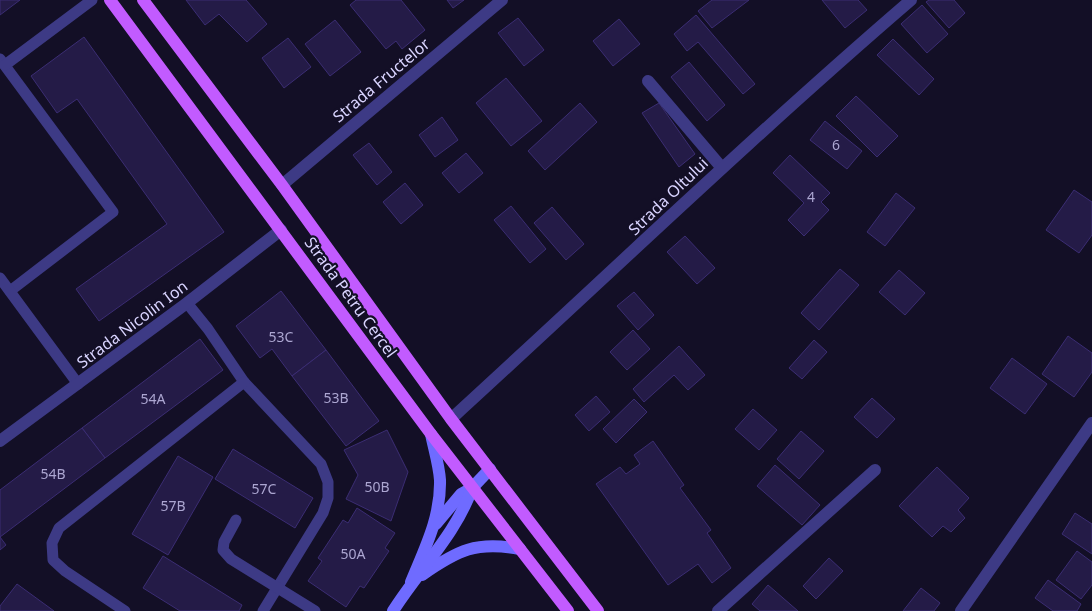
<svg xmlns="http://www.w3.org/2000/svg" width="1092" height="611" font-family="'Noto Sans',sans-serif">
<rect width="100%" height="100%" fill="#130f26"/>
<g fill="#241b47" stroke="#3b2d73">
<path d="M 0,0 L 20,0 L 0,15 Z"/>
<path d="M 186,0 L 246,0 L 267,24 L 247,42 L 219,14 L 205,25 Z"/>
<path d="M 356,0 L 401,0 L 425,30 L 402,49 L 396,41 L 386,49 L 350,5 Z"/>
<path d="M 447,0 L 464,0 L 453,8 Z"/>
<path d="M 712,0 L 749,0 L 712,28 L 698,11 Z"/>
<path d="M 822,0 L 858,0 L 867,10 L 845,28 Z"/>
<path d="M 929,0 L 954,0 L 965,13 L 949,28 L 926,2 Z"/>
<path d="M 922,5 L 948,34 L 927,53 L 901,24 Z"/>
<path d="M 696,15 L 755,84 L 743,94 L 698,42 L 687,51 L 674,34 Z"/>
<path d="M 518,18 L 544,50 L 524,66 L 498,33 Z"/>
<path d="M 619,19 L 640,44 L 613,66 L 593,41 Z"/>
<path d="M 335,20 L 361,52 L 330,76 L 305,44 Z"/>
<path d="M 84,37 L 224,232 L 99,321 L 76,289 L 167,224 L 77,99 L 57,113 L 31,76 Z"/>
<path d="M 288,38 L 311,67 L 284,88 L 262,58 Z"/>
<path d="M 893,39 L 934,79 L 919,95 L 877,55 Z"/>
<path d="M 689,62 L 725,105 L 707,121 L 671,77 Z"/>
<path d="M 506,78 L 542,121 L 511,146 L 476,103 Z"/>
<path d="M 856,96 L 898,136 L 877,157 L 836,116 Z"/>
<path d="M 580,103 L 597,122 L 545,170 L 528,151 Z"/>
<path d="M 659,103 L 695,154 L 679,167 L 642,113 Z"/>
<path d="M 442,117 L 458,140 L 435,157 L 419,135 Z"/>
<path d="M 825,121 L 862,151 L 847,169 L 810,140 Z"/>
<path d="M 369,143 L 392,172 L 377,185 L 353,155 Z"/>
<path d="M 466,153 L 483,173 L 459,193 L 442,173 Z"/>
<path d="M 790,155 L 830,193 L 821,202 L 829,210 L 804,236 L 788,220 L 804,203 L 773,173 Z"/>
<path d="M 405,183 L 423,205 L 401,224 L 383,202 Z"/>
<path d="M 1074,190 L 1092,202 L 1092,235 L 1079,253 L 1046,230 Z"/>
<path d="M 896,193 L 915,208 L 885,246 L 867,232 Z"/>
<path d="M 511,206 L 546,249 L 530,263 L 494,220 Z"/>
<path d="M 552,207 L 584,244 L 566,260 L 534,223 Z"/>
<path d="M 685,236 L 715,268 L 697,284 L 667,252 Z"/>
<path d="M 840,269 L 859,285 L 819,330 L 801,313 Z"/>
<path d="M 899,270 L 925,293 L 905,315 L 879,292 Z"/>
<path d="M 281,291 L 326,350 L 292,376 L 272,349 L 260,358 L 236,326 Z"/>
<path d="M 634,292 L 654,315 L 638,330 L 617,306 Z"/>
<path d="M 633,330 L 650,349 L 627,370 L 610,352 Z"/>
<path d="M 1068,336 L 1092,353 L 1092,372 L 1074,397 L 1042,374 Z"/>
<path d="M 200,339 L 223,370 L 105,458 L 82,428 Z"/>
<path d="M 814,340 L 827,352 L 802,379 L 789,368 Z"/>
<path d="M 679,346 L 705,375 L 688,390 L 674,375 L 644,402 L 633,389 Z"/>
<path d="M 326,350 L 379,421 L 346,446 L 292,376 Z"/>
<path d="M 1012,358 L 1047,384 L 1025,414 L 990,388 Z"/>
<path d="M 596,396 L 610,412 L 589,431 L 575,415 Z"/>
<path d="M 872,398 L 895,419 L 877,438 L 854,417 Z"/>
<path d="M 634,399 L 647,412 L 616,443 L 603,429 Z"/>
<path d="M 753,409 L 777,430 L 759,450 L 735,429 Z"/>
<path d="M 82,428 L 105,458 L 0,537 L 0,490 Z"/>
<path d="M 387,430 L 408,472 L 391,521 L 346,499 L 358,475 L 344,450 Z"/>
<path d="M 801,431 L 824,451 L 799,479 L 777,459 Z"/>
<path d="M 653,441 L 684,485 L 680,488 L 711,530 L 707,533 L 731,568 L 712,583 L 698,564 L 668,585 L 596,484 L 620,467 L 626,474 L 640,464 L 634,455 Z"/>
<path d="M 233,449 L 313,498 L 295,528 L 215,479 Z"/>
<path d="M 178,456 L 213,477 L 168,555 L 132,534 Z"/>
<path d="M 775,465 L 820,505 L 802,525 L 757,486 Z"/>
<path d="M 937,467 L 969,498 L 958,510 L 965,518 L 951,532 L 943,526 L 932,537 L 899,506 Z"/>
<path d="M 357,508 L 395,533 L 385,548 L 389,551 L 364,588 L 360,586 L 346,607 L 308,581 L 322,561 L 318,558 L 343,520 L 348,523 Z"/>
<path d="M 1075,513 L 1092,524 L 1092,554 L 1062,534 Z"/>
<path d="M 0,537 L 6,545 L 0,550 Z"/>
<path d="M 1077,551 L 1092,562 L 1092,585 L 1081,599 L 1056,580 Z"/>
<path d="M 163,556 L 242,605 L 239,611 L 180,611 L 143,588 Z"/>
<path d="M 829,558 L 843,571 L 816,599 L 803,586 Z"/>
<path d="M 1048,580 L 1081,604 L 1077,611 L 1053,611 L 1035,598 Z"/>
<path d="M 17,584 L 54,611 L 0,611 L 0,606 Z"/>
<path d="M 768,585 L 798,611 L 760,611 L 752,604 Z"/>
<path d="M 921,588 L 940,603 L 934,611 L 903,611 Z"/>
</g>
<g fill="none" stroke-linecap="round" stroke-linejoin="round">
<g stroke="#3d3a85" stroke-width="11">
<path d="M 0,59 L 113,212 L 10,291"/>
<path d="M 5,65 L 92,0"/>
<path d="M 0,278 L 78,384"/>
<path d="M 187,303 L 208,329 L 244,382 L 321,464 L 328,482 L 328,498 L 323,513 L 263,611"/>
<path d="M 236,520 L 224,542 L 223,550 L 231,559 L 315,611"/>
<path d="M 125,611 L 65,571 L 53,560 L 52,543 L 59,528 L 244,382"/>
</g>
<g stroke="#3d3a85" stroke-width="12">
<path d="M 648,81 L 722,168"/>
<path d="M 282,185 L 502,0"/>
<path d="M 451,419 C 604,279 754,135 911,0"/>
<path d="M 0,441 L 187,303 L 281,230"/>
<path d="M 718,611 L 875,470"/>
<path d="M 961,611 L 1092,423"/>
</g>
<g stroke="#6f6bff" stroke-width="12">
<path d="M 436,524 L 461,494 L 472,488 L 490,469"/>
<path d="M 422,575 C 458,550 476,541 520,549"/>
<path d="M 411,582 C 425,548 441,517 440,480 C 439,465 434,449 431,434"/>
<path d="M 393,611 C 418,571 457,533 472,488"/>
</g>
<g stroke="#c25bff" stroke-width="12">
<path d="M 110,0 L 431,434 L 568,611"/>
<path d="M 143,0 L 282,185 L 451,419 L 598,611"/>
</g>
</g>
<g text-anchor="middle" stroke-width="4.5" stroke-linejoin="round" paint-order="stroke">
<g font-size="14" fill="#aca6d1">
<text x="836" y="150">6</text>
<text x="811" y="202">4</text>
<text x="281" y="342">53C</text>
<text x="336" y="403">53B</text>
<text x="153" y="404">54A</text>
<text x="53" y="479">54B</text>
<text x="377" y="492">50B</text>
<text x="264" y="494">57C</text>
<text x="173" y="511">57B</text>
<text x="353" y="559">50A</text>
</g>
<g font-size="16" fill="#d9d4ff" stroke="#130f26">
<text transform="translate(381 80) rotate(-40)" y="6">Strada Fructelor</text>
<text transform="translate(668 196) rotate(-44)" y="6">Strada Oltului</text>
<text transform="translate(351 297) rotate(54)" y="6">Strada Petru Cercel</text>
<text transform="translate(132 324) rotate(-37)" y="6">Strada Nicolin Ion</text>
</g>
</g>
</svg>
